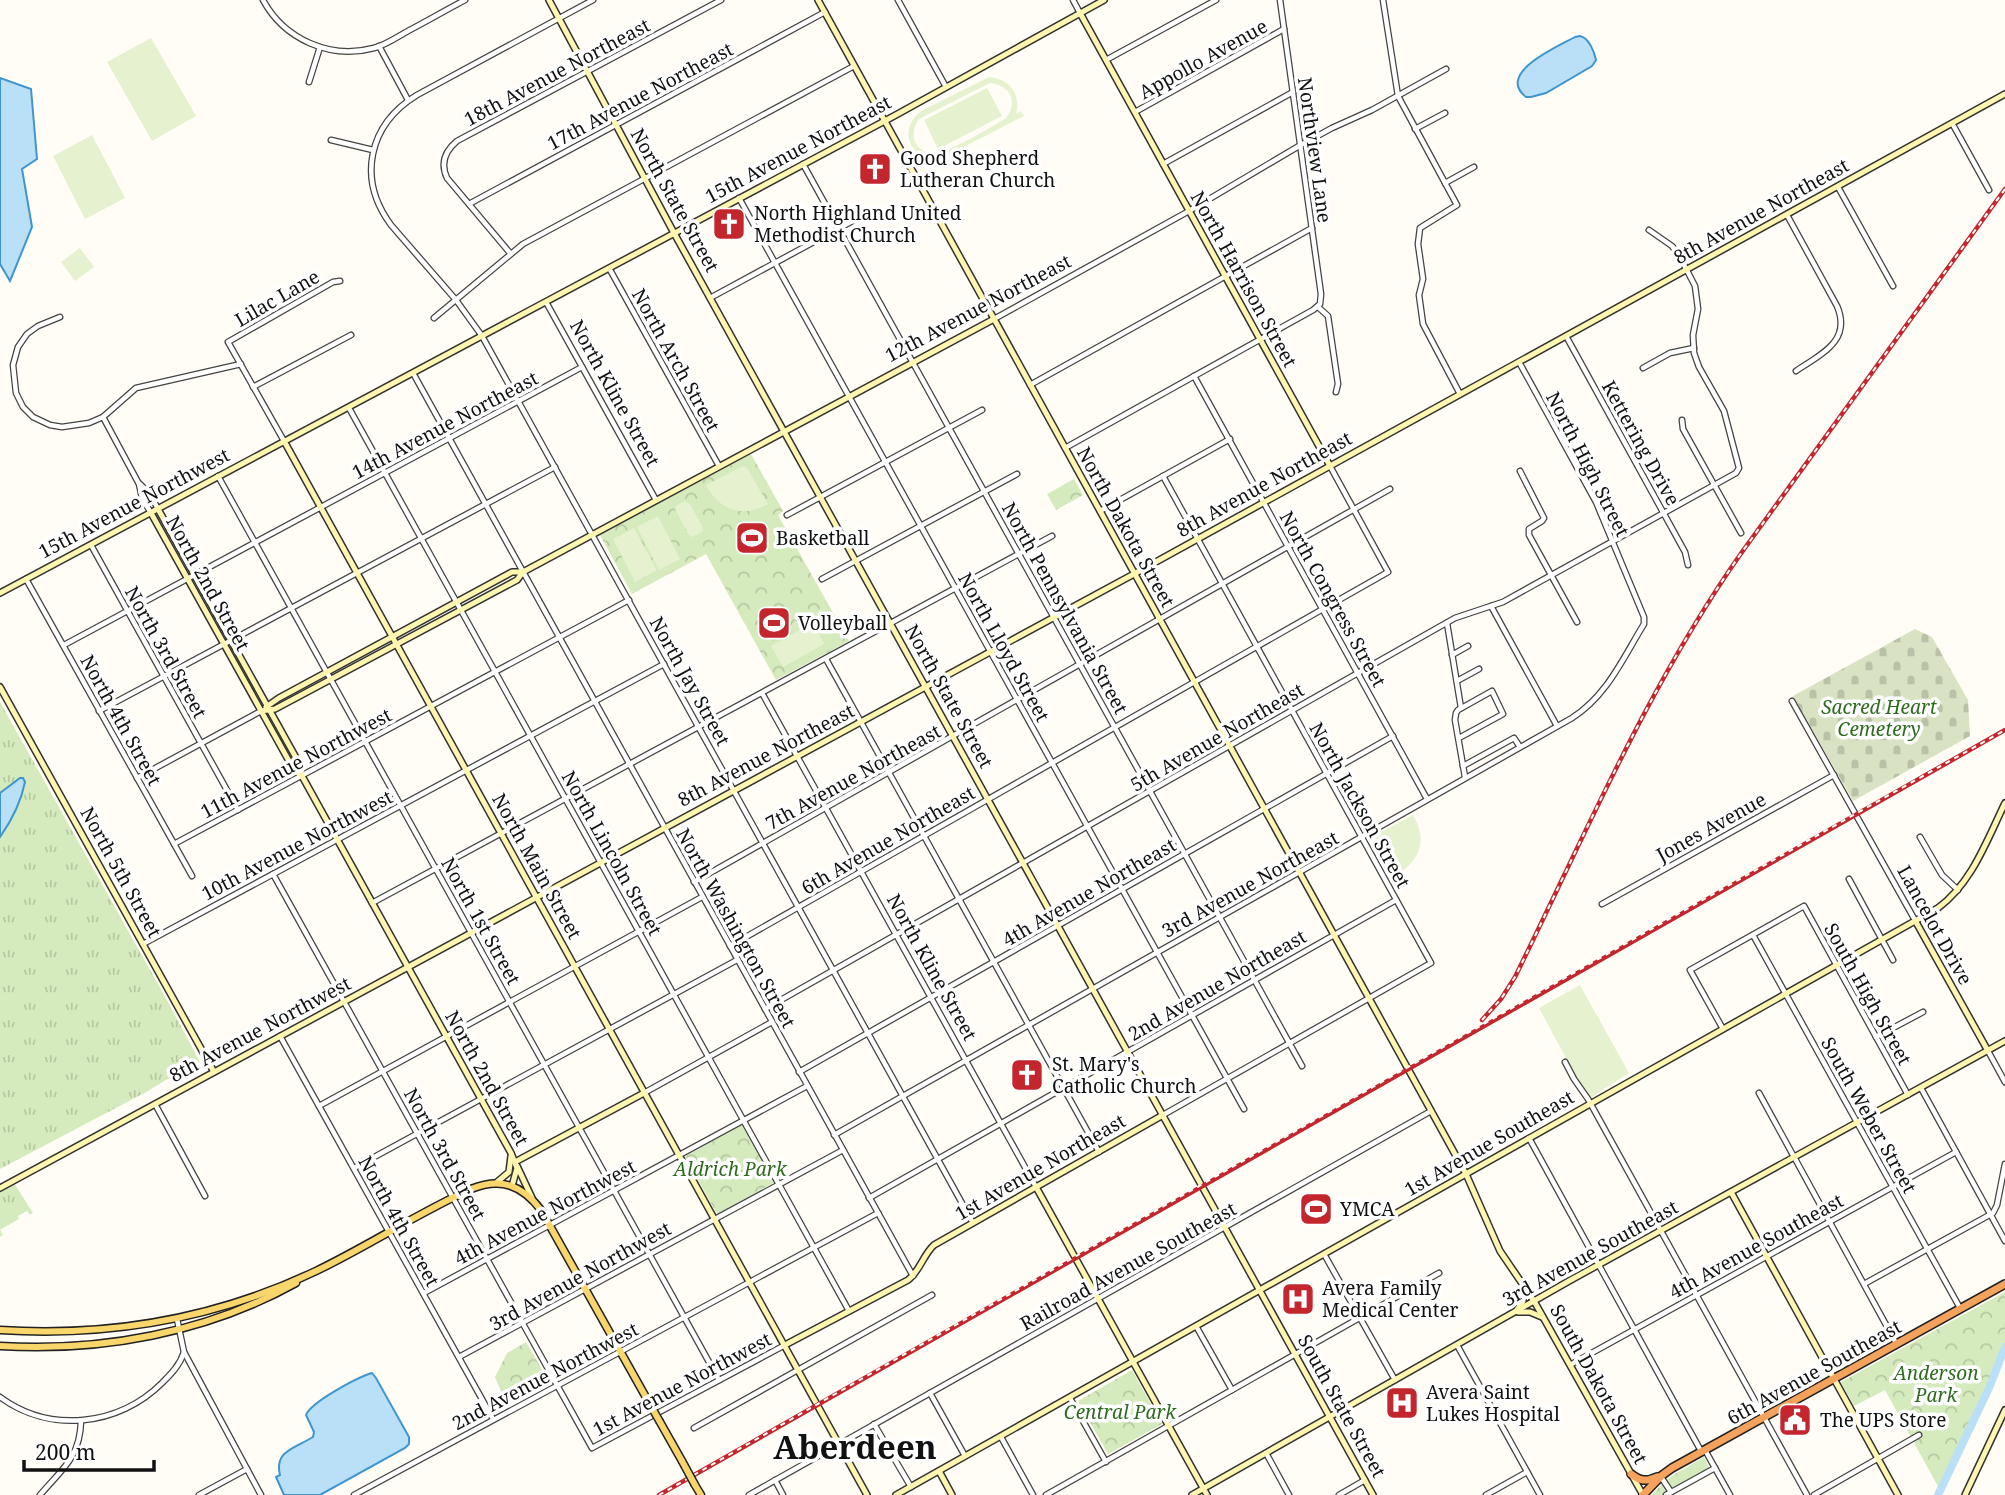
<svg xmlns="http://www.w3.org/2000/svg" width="2005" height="1495" font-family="'Noto Serif',serif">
<defs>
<pattern id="grass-tufts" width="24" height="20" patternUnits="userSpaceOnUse" patternTransform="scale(1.75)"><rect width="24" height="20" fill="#d5ebbd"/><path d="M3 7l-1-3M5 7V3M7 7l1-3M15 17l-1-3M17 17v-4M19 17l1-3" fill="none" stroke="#b6c8a1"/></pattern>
<pattern id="cemetery-stones" width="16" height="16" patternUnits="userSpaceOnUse" patternTransform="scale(1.75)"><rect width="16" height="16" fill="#d9e3c4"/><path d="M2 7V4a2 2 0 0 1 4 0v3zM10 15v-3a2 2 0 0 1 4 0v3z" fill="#b9c2a7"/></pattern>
<pattern id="park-crowns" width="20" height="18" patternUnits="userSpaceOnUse" patternTransform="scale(1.75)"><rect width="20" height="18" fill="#d5ebbd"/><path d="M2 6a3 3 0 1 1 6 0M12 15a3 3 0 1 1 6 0" fill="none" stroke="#b6c8a1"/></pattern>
</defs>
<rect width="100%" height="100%" fill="#fffdf5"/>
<g fill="url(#grass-tufts)">
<path d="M 0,702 L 168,1002 L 200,1062 L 179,1072 L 148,1091 L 0,1169 Z"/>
<path d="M 14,1183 L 33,1213 L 30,1214 L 27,1211 L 18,1216 L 19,1219 L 0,1230 L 3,1235 L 0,1237 L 0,1191 Z"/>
</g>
<path fill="url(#cemetery-stones)" d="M 1915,629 L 1932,637 L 1968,700 L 1970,736 L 1853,801 L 1793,696 Z"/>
<g fill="url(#park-crowns)">
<path d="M 751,454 L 783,511 L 778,515 L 849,641 L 776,680 L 706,554 L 632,594 L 600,535 Z"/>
<path d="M 1074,479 L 1083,495 L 1056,510 L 1047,494 Z"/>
<path d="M 743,1124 L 775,1182 L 717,1214 L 685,1156 Z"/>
<path d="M 2005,1292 L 2005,1347 L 1989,1388 L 1940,1490 L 1885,1390 L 1854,1406 L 1841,1382 Z"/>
<path d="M 526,1342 L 544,1373 L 542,1386 L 507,1405 L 495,1377 L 507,1353 Z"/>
<path d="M 1132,1370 L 1162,1424 L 1108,1454 L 1078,1401 Z"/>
<path d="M 1704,1457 L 1711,1471 L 1666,1495 L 1651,1495 L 1670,1477 Z"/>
</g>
<g fill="#e6f2cf" fill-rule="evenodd">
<path d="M 151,38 L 196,116 L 152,141 L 107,62 Z"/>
<path d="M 989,77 C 1010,79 1021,94 1016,114 L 1021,111 L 1024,116 L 925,167 L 923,162 L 929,158 C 905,152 901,124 923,110 ZM 990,83 C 1010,85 1019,102 1006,118 C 994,126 949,152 936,153 C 928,154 921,151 917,145 C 911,136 914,126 919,119 Z"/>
<path d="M 987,88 L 1002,116 L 938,149 L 924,120 Z"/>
<path d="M 92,135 L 125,198 L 85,219 L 53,156 Z"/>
<path d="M 80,248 L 94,267 L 75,281 L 61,262 Z"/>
<path d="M 743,466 L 747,468 L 768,504 C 742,518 720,511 706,485 Z"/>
<path d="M 685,501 L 690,504 L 703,528 L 702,532 L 692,537 L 689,535 L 675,509 L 677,505 Z"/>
<path d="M 658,516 L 680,559 L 659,570 L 637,527 Z"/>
<path d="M 634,528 L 657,570 L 635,582 L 613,539 Z"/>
<path d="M 813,623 L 824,644 L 783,667 L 771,646 Z"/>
<path d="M 1413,815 C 1429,843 1419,862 1392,878 L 1372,841 L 1372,837 Z"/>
<path d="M 1580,985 L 1629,1073 L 1588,1099 L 1539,1008 Z"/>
</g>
<g fill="#b9e0f7" stroke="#3f96cf" stroke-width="2">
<path d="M 1580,36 C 1589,38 1594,51 1596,60 L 1592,66 L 1546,93 L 1531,97 L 1526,97 C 1495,73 1559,46 1575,37 Z"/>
<path d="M 0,78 L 31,89 L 37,159 L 22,169 L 32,227 L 10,281 L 0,264 Z"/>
<path d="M 20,778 L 23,778 L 25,782 C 21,802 12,820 0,837 L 0,793 Z"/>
<path d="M 372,1373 L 376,1378 L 409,1437 L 409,1444 L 405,1448 L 320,1495 L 284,1495 L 276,1477 L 280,1475 C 274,1451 295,1448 313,1437 L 314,1432 L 306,1415 C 311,1402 358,1377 372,1373 Z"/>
</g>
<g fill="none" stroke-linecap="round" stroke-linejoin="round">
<path stroke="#b9e0f7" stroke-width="8" d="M 1938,1495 L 1989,1388 L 2005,1347"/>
<defs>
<g id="street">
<path d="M 263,0 C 284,39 330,60 374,48 C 386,45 397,37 408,31 C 427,21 446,10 465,0"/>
<path d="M 593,0 L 417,95 C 368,125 357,179 391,225 L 456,300 L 482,336 L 973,1223"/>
<path d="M 898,0 L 946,87"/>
<path d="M 1073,0 L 1080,13"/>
<path d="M 1383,0 L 1398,96 L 1457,205 L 1420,228 L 1418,244 L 1423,279 L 1419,295 L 1423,324 L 1460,394"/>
<path d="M 379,46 L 408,100"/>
<path d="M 1106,60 L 1216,0"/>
<path d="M 309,82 L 320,47"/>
<path d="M 1135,112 L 1284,29"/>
<path d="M 1952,123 L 1989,190"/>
<path d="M 1415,129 L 1445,113"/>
<path d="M 331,140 L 373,150"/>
<path d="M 803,164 L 1302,1066"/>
<path d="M 1163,164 L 1293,92"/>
<path d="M 1445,183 L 1474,167"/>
<path d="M 1838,187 L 1893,286"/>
<path d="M 739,198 L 1244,1109"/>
<path d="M 469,204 L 825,12"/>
<path d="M 1787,215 L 1837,306 C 1852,341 1821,354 1796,371"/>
<path d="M 510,253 L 447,178 C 440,163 445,151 457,141 L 721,0"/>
<path d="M 609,268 L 719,466"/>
<path d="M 710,298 L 871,211"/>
<path d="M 546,302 L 656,500"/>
<path d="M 1318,307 L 1328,316 L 1338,384 L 1336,392"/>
<path d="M 60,317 L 38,326 L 27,334 L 18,347 L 13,365 L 16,393 L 23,407 L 33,417 L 50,425 L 62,427 L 89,423 L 103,417 L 136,388 L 241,364"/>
<path d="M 434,318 L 523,244 L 854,66"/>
<path d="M 994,319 L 1189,211 L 1299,146 L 1332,128 L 1372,110 L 1446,69"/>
<path d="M 1566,336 L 1685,552 L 1688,565"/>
<path d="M 1643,368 L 1670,353 L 1694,348"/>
<path d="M 413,373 L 913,1276"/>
<path d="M 1194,376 L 1427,799"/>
<path d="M 1030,385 L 1312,228"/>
<path d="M 253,387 L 351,335"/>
<path d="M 349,408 L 849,1311"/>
<path d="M 103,417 L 139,484 L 142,498 L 151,513"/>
<path d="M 1682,420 L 1683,429 L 1741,533"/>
<path d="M 284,441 L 228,342 L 333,282 L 340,281"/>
<path d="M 1065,448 L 1313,310 L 1320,304 L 1321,294 L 1280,0"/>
<path d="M 1520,471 L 1544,518 L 1542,521 L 1529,529 L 1529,535 L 1577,622"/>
<path d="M 218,476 L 719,1380"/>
<path d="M 1163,476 L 1431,963 L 1163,1115"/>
<path d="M 140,484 L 150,494 L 158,509"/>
<path d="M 1100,511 L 1230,439"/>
<path d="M 787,515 L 982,410"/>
<path d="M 91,545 L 238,810"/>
<path d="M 26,579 L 192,876"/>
<path d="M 822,579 L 1017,474"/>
<path d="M 1491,606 L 1557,726"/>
<path d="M 1447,623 L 1461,708"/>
<path d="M 64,645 L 582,367"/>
<path d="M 1452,655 L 1468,646"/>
<path d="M 826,659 L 1099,1152"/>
<path d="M 1457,681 L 1479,669"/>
<path d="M 762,693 L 1036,1187"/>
<path d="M 1792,701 L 1916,922"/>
<path d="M 99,711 L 555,467"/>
<path d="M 1459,738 L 1503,714 L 1492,691 L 1458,710 L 1456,713 L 1455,720 L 1465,777"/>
<path d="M 1463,766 L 1514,738 L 1520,747"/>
<path d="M 137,778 L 261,711"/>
<path d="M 1920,837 L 1942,875 L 1958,890"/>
<path d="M 174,844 L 629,600"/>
<path d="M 273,874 L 592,1448 L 785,1345"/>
<path d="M 1849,879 L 1893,960"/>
<path d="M 694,882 L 1390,489"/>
<path d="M 372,903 L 1052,536"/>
<path d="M 1602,904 L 1834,775"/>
<path d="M 1753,935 L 1960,1308"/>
<path d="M 143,944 L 664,664"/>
<path d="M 730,946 L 1388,572 L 1330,466"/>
<path d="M 765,1009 L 1455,618 L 1503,602 L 1736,473 L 1739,468 L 1724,411 L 1699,367 L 1694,353 L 1693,335 L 1698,309 L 1695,286 L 1679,255 L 1672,246 L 1649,230"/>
<path d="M 1723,1029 L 1690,970 L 1804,906 L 1908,1095"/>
<path d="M 280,1036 L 493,1419"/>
<path d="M 1876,1037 L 1923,1012"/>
<path d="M 1988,1051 L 2005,1082"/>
<path d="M 1565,1062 L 1574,1079 L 1588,1099 L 1807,1495"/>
<path d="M 799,1072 L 1393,736"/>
<path d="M 1921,1088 L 2005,1241"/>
<path d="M 644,1093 L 772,1022"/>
<path d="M 1759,1093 L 1896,1343"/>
<path d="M 155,1104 L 205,1196"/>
<path d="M 319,1106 L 702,897"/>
<path d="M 834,1135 L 1572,718 C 1607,696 1623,658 1644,624 L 1644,617 L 1596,502 L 1519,362"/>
<path d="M 1529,1138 L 1701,1451"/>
<path d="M 354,1168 L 737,960"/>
<path d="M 869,1198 L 1396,900"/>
<path d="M 1324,1254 L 1395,1380"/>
<path d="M 1864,1284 L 1993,1213 L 1997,1205 L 2005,1164"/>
<path d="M 424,1293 L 807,1086"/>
<path d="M 177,1319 L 184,1352 L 261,1495"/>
<path d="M 1196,1326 L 1232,1390"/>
<path d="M 1457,1345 L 1540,1495"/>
<path d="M 459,1357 L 843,1150"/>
<path d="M 1570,1365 L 1956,1152"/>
<path d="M 930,1393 L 965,1456"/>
<path d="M 0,1397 C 50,1434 119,1426 162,1383 C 171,1374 180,1365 184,1352"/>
<path d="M 1070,1398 L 1106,1462"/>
<path d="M 874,1424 L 911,1487"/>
<path d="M 694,1428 L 932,1295"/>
<path d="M 1001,1437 L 1033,1495"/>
<path d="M 1705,1450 L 1730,1495"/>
<path d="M 1266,1453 L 1289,1495"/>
<path d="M 1661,1477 L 1671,1492"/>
<path d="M 775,1480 L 783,1495"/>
<path d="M 40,1495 C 62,1469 80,1458 81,1421"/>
<path d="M 199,1495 L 247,1469"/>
<path d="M 354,1495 L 878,1213"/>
<path d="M 749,1495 L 1431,1111"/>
<path d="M 1046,1495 L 1439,1273"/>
<path d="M 1339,1495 L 1365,1480"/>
<path d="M 1486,1495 L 1527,1472"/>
<path d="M 1666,1495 L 1715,1468"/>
<path d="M 1814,1495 L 1919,1435"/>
</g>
<g id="secondary">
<path d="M 549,0 L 674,233 L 1373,1495"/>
<path d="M 818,0 L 1466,1174 L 1500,1251 L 1534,1301 L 1643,1495"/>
<path d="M 1080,13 L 1330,466"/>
<path d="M 284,441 L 867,1495"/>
<path d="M 158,509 L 300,765 L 302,776 L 511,1153 L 517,1168 L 512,1186"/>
<path d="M 151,513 L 294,770 L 302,776"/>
<path d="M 0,593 L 894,116 L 1104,0"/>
<path d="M 0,687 L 214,1072"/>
<path d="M 266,707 L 279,698 L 512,572 L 523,572"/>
<path d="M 261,711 L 275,709 L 517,580 L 523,572 L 994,319"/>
<path d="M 1916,922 L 1988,1051"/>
<path d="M 515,1162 L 644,1093"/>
<path d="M 517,1166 L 532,1198"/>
<path d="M 496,1183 L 509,1172 L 511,1156"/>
<path d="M 1036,1187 L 1207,1495"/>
<path d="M 0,1188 L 1134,574 L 2005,94"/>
<path d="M 1731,1192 L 1898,1495"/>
<path d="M 1517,1310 L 1523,1301 L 1523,1287"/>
<path d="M 1518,1312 L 1530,1312 L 1542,1317"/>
<path d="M 785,1345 L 908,1280 C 920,1271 923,1255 934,1245 L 1163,1115"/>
<path d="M 939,1471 L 952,1495"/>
<path d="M 896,1495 L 1938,908 C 1972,883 1987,840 2005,803"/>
<path d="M 1192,1495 L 1569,1281 L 2005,1041"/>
<path d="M 1965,1495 L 2005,1410"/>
</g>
<g id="primary">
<path d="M 0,1330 C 110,1337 215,1319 316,1271 C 368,1246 418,1213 471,1189 C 501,1177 522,1185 541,1210 L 652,1408"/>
<path d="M 0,1346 C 101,1352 206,1333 296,1283"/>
<path d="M 660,1422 L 682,1461"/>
<path d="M 695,1485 L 701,1495"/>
</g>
<g id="highway">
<path d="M 1631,1474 C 1640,1481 1646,1482 1657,1477"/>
<path d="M 1643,1495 L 1661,1476 L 1672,1468 L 2005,1284"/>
</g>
</defs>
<use href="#street" stroke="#444" stroke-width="7"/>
<use href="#secondary" stroke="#333" stroke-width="8"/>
<use href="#primary" stroke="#222" stroke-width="9"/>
<use href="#highway" stroke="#222" stroke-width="10"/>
<use href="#street" stroke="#fff" stroke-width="4.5"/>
<use href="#secondary" stroke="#fff6b0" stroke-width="5"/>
<use href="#primary" stroke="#f9d66b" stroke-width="6"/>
<use href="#highway" stroke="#f5a25d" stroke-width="7"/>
<defs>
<g id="rail">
<path d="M 1482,1020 L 1501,999 L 1515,977 C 1586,833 1649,684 1742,552 L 2005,189"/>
<path d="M 659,1495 C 1107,1238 1555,982 2005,730"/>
</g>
</defs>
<use href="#rail" stroke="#c4262e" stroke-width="4.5"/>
<use href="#rail" stroke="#fff" stroke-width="2" stroke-dasharray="5" stroke-linecap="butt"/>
<defs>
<g id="primary-bridge">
<path d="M 652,1408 L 660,1422"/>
<path d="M 682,1461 L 695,1485"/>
</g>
</defs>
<use href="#primary-bridge" stroke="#222" stroke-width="9" stroke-linecap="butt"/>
<use href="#primary-bridge" stroke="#f9d66b" stroke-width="6"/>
</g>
<defs>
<symbol id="church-square" viewBox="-11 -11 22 22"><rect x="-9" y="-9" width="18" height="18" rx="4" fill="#c4262e" stroke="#fff"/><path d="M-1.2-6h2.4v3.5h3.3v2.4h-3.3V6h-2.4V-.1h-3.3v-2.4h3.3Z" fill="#fff"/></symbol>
<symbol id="stadium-square" viewBox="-11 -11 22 22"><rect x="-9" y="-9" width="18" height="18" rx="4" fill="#c4262e" stroke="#fff"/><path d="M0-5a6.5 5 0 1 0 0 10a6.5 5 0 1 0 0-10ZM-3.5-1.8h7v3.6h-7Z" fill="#fff"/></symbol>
<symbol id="hospital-square" viewBox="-11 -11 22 22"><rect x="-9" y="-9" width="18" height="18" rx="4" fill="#c4262e" stroke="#fff"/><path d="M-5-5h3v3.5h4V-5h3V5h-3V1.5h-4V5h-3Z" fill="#fff"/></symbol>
<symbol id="civic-square" viewBox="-11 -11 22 22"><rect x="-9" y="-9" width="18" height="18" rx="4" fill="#c4262e" stroke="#fff"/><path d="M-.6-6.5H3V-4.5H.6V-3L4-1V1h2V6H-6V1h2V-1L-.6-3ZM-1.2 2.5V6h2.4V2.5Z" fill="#fff"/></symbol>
</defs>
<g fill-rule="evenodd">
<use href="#church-square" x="856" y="150" width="38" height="38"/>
<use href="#church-square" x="710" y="205" width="38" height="38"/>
<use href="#stadium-square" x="733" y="519" width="38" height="38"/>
<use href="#stadium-square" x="755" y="604" width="38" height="38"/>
<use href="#church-square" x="1008" y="1056" width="38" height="38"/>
<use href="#stadium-square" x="1297" y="1190" width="38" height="38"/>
<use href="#hospital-square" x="1279" y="1280" width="38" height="38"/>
<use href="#hospital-square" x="1383" y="1384" width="38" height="38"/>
<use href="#civic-square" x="1776" y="1401" width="38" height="38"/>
</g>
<g text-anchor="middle" stroke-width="7" stroke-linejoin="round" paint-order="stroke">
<g font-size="19" fill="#111" stroke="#fff">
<text transform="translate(1203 59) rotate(-29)" y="7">Appollo Avenue</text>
<text transform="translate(557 72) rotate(-28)" y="7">18th Avenue Northeast</text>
<text transform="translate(640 96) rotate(-28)" y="7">17th Avenue Northeast</text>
<text transform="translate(798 149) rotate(-28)" y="7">15th Avenue Northeast</text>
<text transform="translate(1315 150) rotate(82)" y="7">Northview Lane</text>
<text transform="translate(675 200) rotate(61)" y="7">North State Street</text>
<text transform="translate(1761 211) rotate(-29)" y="7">8th Avenue Northeast</text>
<text transform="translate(1244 279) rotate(61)" y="7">North Harrison Street</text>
<text transform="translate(277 298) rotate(-30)" y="7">Lilac Lane</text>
<text transform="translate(978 308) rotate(-28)" y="7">12th Avenue Northeast</text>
<text transform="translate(676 360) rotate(61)" y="7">North Arch Street</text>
<text transform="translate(615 393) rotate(61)" y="7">North Kline Street</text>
<text transform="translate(445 425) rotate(-28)" y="7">14th Avenue Northeast</text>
<text transform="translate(1641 443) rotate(61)" y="7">Kettering Drive</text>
<text transform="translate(1588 464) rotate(63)" y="7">North High Street</text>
<text transform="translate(1264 484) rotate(-29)" y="7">8th Avenue Northeast</text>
<text transform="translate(134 503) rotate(-28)" y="7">15th Avenue Northwest</text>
<text transform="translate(1126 527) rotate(61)" y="7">North Dakota Street</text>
<text transform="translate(208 583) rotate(61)" y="7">North 2nd Street</text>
<text transform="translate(1333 599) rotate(61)" y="7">North Congress Street</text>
<text transform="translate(1065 608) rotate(61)" y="7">North Pennsylvania Street</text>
<text transform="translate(1004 647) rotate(61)" y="7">North Lloyd Street</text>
<text transform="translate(166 652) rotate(61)" y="7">North 3rd Street</text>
<text transform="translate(690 681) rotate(61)" y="7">North Jay Street</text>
<text transform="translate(949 696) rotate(61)" y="7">North State Street</text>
<text transform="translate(121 720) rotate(61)" y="7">North 4th Street</text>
<text transform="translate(1217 737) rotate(-30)" y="7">5th Avenue Northeast</text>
<text transform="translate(766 755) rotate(-28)" y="7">8th Avenue Northeast</text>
<text transform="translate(296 763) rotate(-28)" y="7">11th Avenue Northwest</text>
<text transform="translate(853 777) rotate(-29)" y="7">7th Avenue Northeast</text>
<text transform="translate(1360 805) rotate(61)" y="7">North Jackson Street</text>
<text transform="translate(1711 827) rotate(-29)" y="7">Jones Avenue</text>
<text transform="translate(888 840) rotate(-30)" y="7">6th Avenue Northeast</text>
<text transform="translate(297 845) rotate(-28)" y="7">10th Avenue Northwest</text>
<text transform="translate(612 853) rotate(61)" y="7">North Lincoln Street</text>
<text transform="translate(537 866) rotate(61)" y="7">North Main Street</text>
<text transform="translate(121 872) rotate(61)" y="7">North 5th Street</text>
<text transform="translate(1250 884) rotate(-29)" y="7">3rd Avenue Northeast</text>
<text transform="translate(1089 892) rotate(-30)" y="7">4th Avenue Northeast</text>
<text transform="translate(481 921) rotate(61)" y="7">North 1st Street</text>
<text transform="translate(1935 925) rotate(61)" y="7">Lancelot Drive</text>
<text transform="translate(736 928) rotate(61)" y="7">North Washington Street</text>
<text transform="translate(932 967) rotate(61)" y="7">North Kline Street</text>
<text transform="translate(1217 985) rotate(-30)" y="7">2nd Avenue Northeast</text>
<text transform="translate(1868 994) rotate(61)" y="7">South High Street</text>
<text transform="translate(260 1029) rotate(-28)" y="7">8th Avenue Northwest</text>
<text transform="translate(487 1078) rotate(61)" y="7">North 2nd Street</text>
<text transform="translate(1869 1115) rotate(61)" y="7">South Weber Street</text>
<text transform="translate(1489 1143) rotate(-30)" y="7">1st Avenue Southeast</text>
<text transform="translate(445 1154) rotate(61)" y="7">North 3rd Street</text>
<text transform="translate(1040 1167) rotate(-30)" y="7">1st Avenue Northeast</text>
<text transform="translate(545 1212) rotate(-28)" y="7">4th Avenue Northwest</text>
<text transform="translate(399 1221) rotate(61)" y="7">North 4th Street</text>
<text transform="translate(1756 1246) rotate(-29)" y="7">4th Avenue Southeast</text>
<text transform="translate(1590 1253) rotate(-29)" y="7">3rd Avenue Southeast</text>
<text transform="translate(1128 1266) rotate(-29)" y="7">Railroad Avenue Southeast</text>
<text transform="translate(580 1276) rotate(-29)" y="7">3rd Avenue Northwest</text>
<text transform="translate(1814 1372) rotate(-29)" y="7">6th Avenue Southeast</text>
<text transform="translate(545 1376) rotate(-28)" y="7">2nd Avenue Northwest</text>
<text transform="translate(682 1384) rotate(-28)" y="7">1st Avenue Northwest</text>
<text transform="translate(1599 1384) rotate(61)" y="7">South Dakota Street</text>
<text transform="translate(1342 1406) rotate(61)" y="7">South State Street</text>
</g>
<g font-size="19" fill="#111" stroke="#fff" text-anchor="start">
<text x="900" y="165">Good Shepherd<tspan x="900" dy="22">Lutheran Church</tspan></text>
<text x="754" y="220">North Highland United<tspan x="754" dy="22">Methodist Church</tspan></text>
<text x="776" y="545">Basketball</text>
<text x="798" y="630">Volleyball</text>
<text x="1052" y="1071">St. Mary's<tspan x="1052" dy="22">Catholic Church</tspan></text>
<text x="1340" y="1216">YMCA</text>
<text x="1322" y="1295">Avera Family<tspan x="1322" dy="22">Medical Center</tspan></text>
<text x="1426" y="1399">Avera Saint<tspan x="1426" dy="22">Lukes Hospital</tspan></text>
<text x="1820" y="1427">The UPS Store</text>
</g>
<g font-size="19" font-style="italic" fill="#2f6b1f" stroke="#fff">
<text x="1879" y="714">Sacred Heart<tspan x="1879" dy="22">Cemetery</tspan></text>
<text x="730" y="1176">Aldrich Park</text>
<text x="1936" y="1380">Anderson<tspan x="1936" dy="22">Park</tspan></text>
<text x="1120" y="1419">Central Park</text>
</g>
<g font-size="33" font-weight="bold" fill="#111" stroke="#fff">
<text x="855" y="1459">Aberdeen</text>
</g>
</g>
<path d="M24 1460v10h130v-10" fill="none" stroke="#111111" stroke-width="3.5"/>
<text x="35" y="1460" font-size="21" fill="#111111" stroke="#ffffff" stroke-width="5" paint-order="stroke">200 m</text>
</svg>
